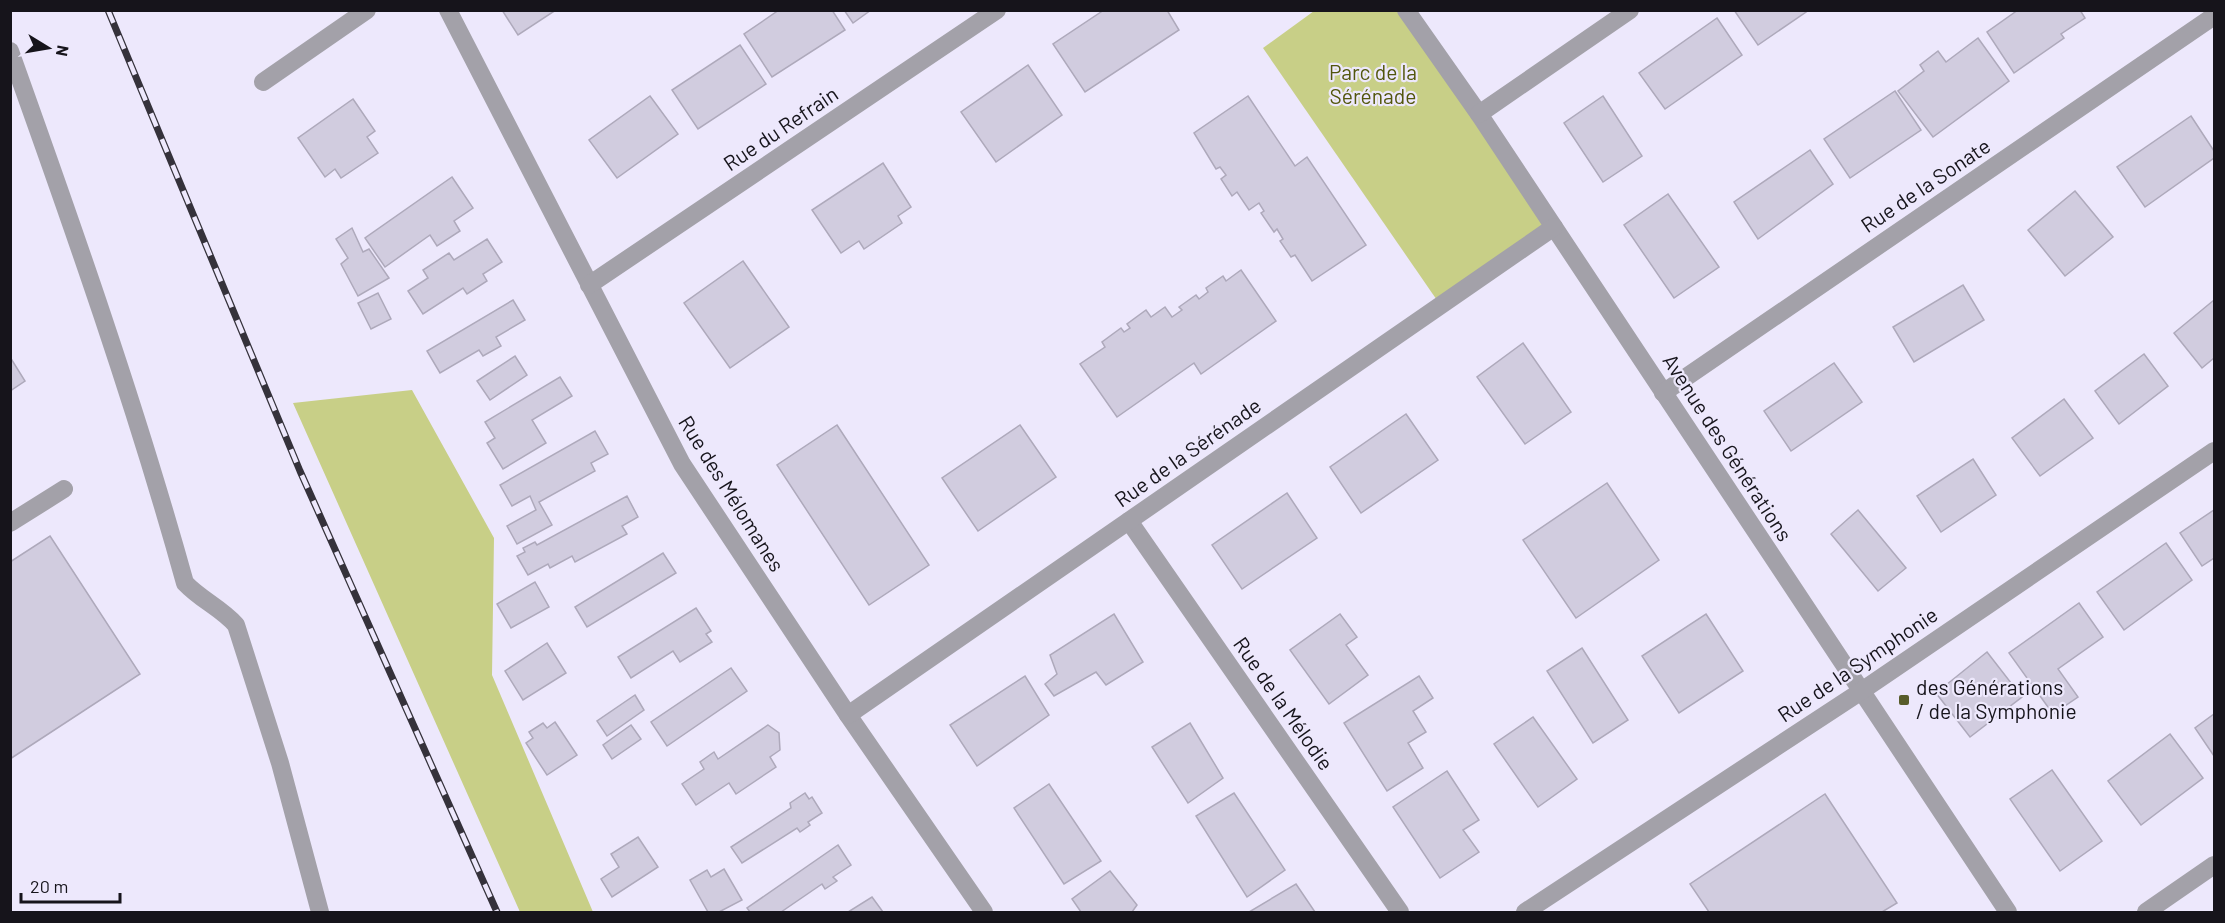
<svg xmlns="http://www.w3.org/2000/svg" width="2225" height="923" font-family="Barlow,sans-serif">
<rect width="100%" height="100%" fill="#ede8fc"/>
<g fill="#c8cf87">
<path d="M 1314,11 L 1405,11 L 1554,227 L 1441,306 L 1263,48 Z"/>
<path d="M 412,390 L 494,538 L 492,675 L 593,912 L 520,912 L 293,403 Z"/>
</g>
<g fill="#d1ccdf" stroke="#aea9bb" stroke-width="1.5">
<path d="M 502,10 L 556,10 L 518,35 Z"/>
<path d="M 779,10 L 832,10 L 845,30 L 772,77 L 744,34 Z"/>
<path d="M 844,10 L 871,10 L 853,23 Z"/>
<path d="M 1104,10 L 1167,10 L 1179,30 L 1085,92 L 1053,44 Z"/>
<path d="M 1734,10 L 1809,10 L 1758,45 Z"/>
<path d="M 2018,10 L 2080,10 L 2085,18 L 2061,34 L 2064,38 L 2014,73 L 1987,32 Z"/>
<path d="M 1717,18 L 1742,55 L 1665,109 L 1639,73 Z"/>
<path d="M 1978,38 L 2009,81 L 1933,137 L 1898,91 L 1924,71 L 1920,65 L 1938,51 L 1946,62 Z"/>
<path d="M 740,45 L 766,84 L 698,129 L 672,90 Z"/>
<path d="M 1028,65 L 1062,115 L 996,162 L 961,112 Z"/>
<path d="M 1895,91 L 1921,130 L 1850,178 L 1824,139 Z"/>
<path d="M 650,96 L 678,134 L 617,178 L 589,140 Z"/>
<path d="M 1248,96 L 1295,166 L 1307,157 L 1366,245 L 1312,281 L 1295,255 L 1291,257 L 1280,241 L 1283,239 L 1277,229 L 1274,232 L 1261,213 L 1264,211 L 1259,203 L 1249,210 L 1237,192 L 1232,196 L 1221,179 L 1226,175 L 1220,167 L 1216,169 L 1194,133 Z"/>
<path d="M 1603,96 L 1642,156 L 1603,182 L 1564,123 Z"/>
<path d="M 353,99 L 375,131 L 367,137 L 378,153 L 341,178 L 335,169 L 325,177 L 298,138 Z"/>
<path d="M 2191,116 L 2214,151 L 2214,158 L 2145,207 L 2117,167 Z"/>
<path d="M 1810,150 L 1833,184 L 1758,239 L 1734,202 Z"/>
<path d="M 883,163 L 911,207 L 898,216 L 902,223 L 864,249 L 859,241 L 841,253 L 812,210 Z"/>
<path d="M 452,177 L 473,208 L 454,221 L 460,231 L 437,246 L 430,235 L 385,267 L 365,238 Z"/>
<path d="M 2075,191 L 2113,237 L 2065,276 L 2028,230 Z"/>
<path d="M 1668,194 L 1719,267 L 1674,298 L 1624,225 Z"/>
<path d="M 352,228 L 363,252 L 369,249 L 389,278 L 358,296 L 341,264 L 348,258 L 336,239 Z"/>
<path d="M 487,239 L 502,262 L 483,274 L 487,281 L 467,294 L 463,288 L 423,314 L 408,291 L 428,278 L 423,270 L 449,253 L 454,260 Z"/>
<path d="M 743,261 L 789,327 L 730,368 L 684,303 Z"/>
<path d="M 1241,270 L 1276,321 L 1201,374 L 1194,363 L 1117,417 L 1080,364 L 1105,347 L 1102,342 L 1121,328 L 1124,332 L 1130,328 L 1127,324 L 1146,310 L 1151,317 L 1165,307 L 1172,317 L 1182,310 L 1179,307 L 1196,295 L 1199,299 L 1208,292 L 1206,288 L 1223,276 L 1226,281 Z"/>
<path d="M 1963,285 L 1984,320 L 1914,362 L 1893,327 Z"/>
<path d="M 378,293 L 391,319 L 371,329 L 358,303 Z"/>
<path d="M 513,300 L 525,320 L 496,337 L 501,346 L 483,356 L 479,350 L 440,373 L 427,351 Z"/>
<path d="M 2214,300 L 2214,358 L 2202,368 L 2174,333 Z"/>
<path d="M 1523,343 L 1571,412 L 1525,444 L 1477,377 Z"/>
<path d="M 2144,354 L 2168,386 L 2119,424 L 2095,391 Z"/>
<path d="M 515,356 L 527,375 L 490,400 L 477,381 Z"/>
<path d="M 10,357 L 25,381 L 10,391 Z"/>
<path d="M 1834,363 L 1862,402 L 1791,451 L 1764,411 Z"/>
<path d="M 560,377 L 572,396 L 532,420 L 546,443 L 503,469 L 487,443 L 495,438 L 485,422 Z"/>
<path d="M 2064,399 L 2093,438 L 2040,476 L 2012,438 Z"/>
<path d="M 1406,414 L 1438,460 L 1361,513 L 1330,467 Z"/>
<path d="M 837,425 L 929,565 L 869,605 L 777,465 Z"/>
<path d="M 1020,425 L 1056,477 L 978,531 L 942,478 Z"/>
<path d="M 595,431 L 608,454 L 591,463 L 595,471 L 539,502 L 552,525 L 517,544 L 507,526 L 536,510 L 530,496 L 512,506 L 500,485 Z"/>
<path d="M 1973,459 L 1996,495 L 1941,532 L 1917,496 Z"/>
<path d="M 1607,483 L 1659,560 L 1576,618 L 1523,540 Z"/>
<path d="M 1287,493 L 1317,538 L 1242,589 L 1212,545 Z"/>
<path d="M 627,496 L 638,517 L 622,526 L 627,534 L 575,562 L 572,556 L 550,568 L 548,564 L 528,575 L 517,556 L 525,552 L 523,548 L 535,542 L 537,545 Z"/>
<path d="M 1858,510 L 1906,568 L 1878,591 L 1831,534 Z"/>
<path d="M 2214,510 L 2214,558 L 2202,566 L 2180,533 Z"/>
<path d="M 50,536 L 140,674 L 10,759 L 10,562 Z"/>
<path d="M 2166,543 L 2192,580 L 2124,630 L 2097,592 Z"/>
<path d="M 663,553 L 676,573 L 587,627 L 575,607 Z"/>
<path d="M 535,582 L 549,607 L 511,628 L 497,604 Z"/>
<path d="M 2079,603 L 2103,637 L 2058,669 L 2078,697 L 2053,714 L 2009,653 Z"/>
<path d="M 696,608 L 711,631 L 706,634 L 712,642 L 680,662 L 673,651 L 631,678 L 618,657 Z"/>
<path d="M 1114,614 L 1143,662 L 1106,685 L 1096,672 L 1054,696 L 1045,684 L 1057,674 L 1050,655 Z"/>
<path d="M 1340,614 L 1357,637 L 1346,645 L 1368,675 L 1329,704 L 1290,650 Z"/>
<path d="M 1706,614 L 1743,671 L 1679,713 L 1642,656 Z"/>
<path d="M 547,643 L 566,673 L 523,700 L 505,671 Z"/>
<path d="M 1582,648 L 1628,720 L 1593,743 L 1547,671 Z"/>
<path d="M 1987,652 L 2022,697 L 1970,737 L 1936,693 Z"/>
<path d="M 731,668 L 747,691 L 667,746 L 651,722 Z"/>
<path d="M 1025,676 L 1049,715 L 977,766 L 950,725 Z"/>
<path d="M 1419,676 L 1433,698 L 1413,711 L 1426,732 L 1408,743 L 1423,768 L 1387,791 L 1344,723 Z"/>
<path d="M 635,695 L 644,710 L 607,736 L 597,721 Z"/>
<path d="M 2214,714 L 2214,756 L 2195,728 Z"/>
<path d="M 1533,717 L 1577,779 L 1538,807 L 1494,744 Z"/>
<path d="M 555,722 L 577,755 L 547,775 L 526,743 L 533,738 L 529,732 L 543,723 L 547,728 Z"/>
<path d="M 1190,723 L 1223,778 L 1188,803 L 1152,747 Z"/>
<path d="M 631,725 L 641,739 L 612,759 L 603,745 Z"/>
<path d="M 768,725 L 779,733 L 780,750 L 770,757 L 776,767 L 736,794 L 729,783 L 696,805 L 682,784 L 704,769 L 700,762 L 714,752 L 718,759 Z"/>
<path d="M 2170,734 L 2203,778 L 2141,825 L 2108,781 Z"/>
<path d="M 2052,770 L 2102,841 L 2060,871 L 2010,799 Z"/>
<path d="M 1447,771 L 1479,820 L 1463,830 L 1479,852 L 1440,878 L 1393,807 Z"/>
<path d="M 1049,784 L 1101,861 L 1064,884 L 1014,808 Z"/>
<path d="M 805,793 L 809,799 L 812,797 L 822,813 L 808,822 L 810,825 L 800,832 L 797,828 L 742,863 L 731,847 L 791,808 L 790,803 Z"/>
<path d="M 1234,793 L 1285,870 L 1247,897 L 1196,816 Z"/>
<path d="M 1825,794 L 1897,903 L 1882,912 L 1709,912 L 1690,884 Z"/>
<path d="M 638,837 L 658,867 L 612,897 L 601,879 L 619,867 L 611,854 Z"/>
<path d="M 838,845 L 851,865 L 833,877 L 837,881 L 825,889 L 822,884 L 781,912 L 750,912 L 747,908 Z"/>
<path d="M 724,869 L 742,900 L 719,912 L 708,912 L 690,880 L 707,870 L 711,877 Z"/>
<path d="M 1110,871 L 1137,905 L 1132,912 L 1081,912 L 1072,899 Z"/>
<path d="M 1296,884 L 1315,912 L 1249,912 Z"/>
<path d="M 872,897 L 883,912 L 848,912 Z"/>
</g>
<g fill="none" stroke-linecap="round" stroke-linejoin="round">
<g stroke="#a3a1a9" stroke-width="18">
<path d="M 448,10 L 682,464 L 848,715 L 984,912"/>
<path d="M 1406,10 L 1479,114 L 2008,912"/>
<path d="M 10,51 C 73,227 135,403 185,583 C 201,600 221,608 236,625 L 280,763 L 320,912"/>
<path d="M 263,82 L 367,10"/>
<path d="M 1479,114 L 1630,10"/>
<path d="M 589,285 L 997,10"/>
<path d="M 1663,393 L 2214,16"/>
<path d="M 1129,521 L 1400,912"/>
<path d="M 10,523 L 64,489"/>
<path d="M 848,715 L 1554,227"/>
<path d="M 1525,912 L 1860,692 L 2214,451"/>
<path d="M 2146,912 L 2214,865"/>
</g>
<defs>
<path id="rail" d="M 108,10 L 300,471 L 497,912"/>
</defs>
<use href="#rail" stroke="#35323b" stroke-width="7"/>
<use href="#rail" stroke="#ede8fc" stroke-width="4.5" stroke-dasharray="14" stroke-linecap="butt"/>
</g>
<rect fill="#585c2a" stroke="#ede8fc" stroke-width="2" x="1898" y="694" width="12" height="12" rx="3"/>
<g text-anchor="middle" stroke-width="4.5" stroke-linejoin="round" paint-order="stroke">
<g font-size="21" fill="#52560c" stroke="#ede8fc">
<text x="1373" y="80">Parc de la<tspan x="1373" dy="24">Sérénade</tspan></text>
</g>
<g font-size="21" fill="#16141b" stroke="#ede8fc">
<text transform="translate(781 129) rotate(-34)" y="7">Rue du Refrain</text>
<text transform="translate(1926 186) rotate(-34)" y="7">Rue de la Sonate</text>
<text transform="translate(1727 448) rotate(57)" y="7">Avenue des Générations</text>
<text transform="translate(1188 453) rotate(-35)" y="7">Rue de la Sérénade</text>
<text transform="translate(731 494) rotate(58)" y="7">Rue des Mélomanes</text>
<text transform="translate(1858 665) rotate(-34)" y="7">Rue de la Symphonie</text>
<text transform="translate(1283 704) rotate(55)" y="7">Rue de la Mélodie</text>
</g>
<g font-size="21" fill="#16141b" stroke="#ede8fc" text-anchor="start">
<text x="1916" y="695">des Générations<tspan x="1916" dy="24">/ de la Symphonie</tspan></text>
</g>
</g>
<rect width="2225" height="923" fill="none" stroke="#16141b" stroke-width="24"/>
<g transform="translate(48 48) rotate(101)" stroke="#ede8fc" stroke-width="4.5" paint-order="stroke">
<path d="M0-4.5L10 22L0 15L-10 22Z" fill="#16141b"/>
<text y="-9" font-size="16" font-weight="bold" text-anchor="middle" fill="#16141b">N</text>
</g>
<path d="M21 893v9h99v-9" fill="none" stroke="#16141b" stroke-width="3"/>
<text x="30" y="893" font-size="18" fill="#16141b" stroke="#ede8fc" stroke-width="4.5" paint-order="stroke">20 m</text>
</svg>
